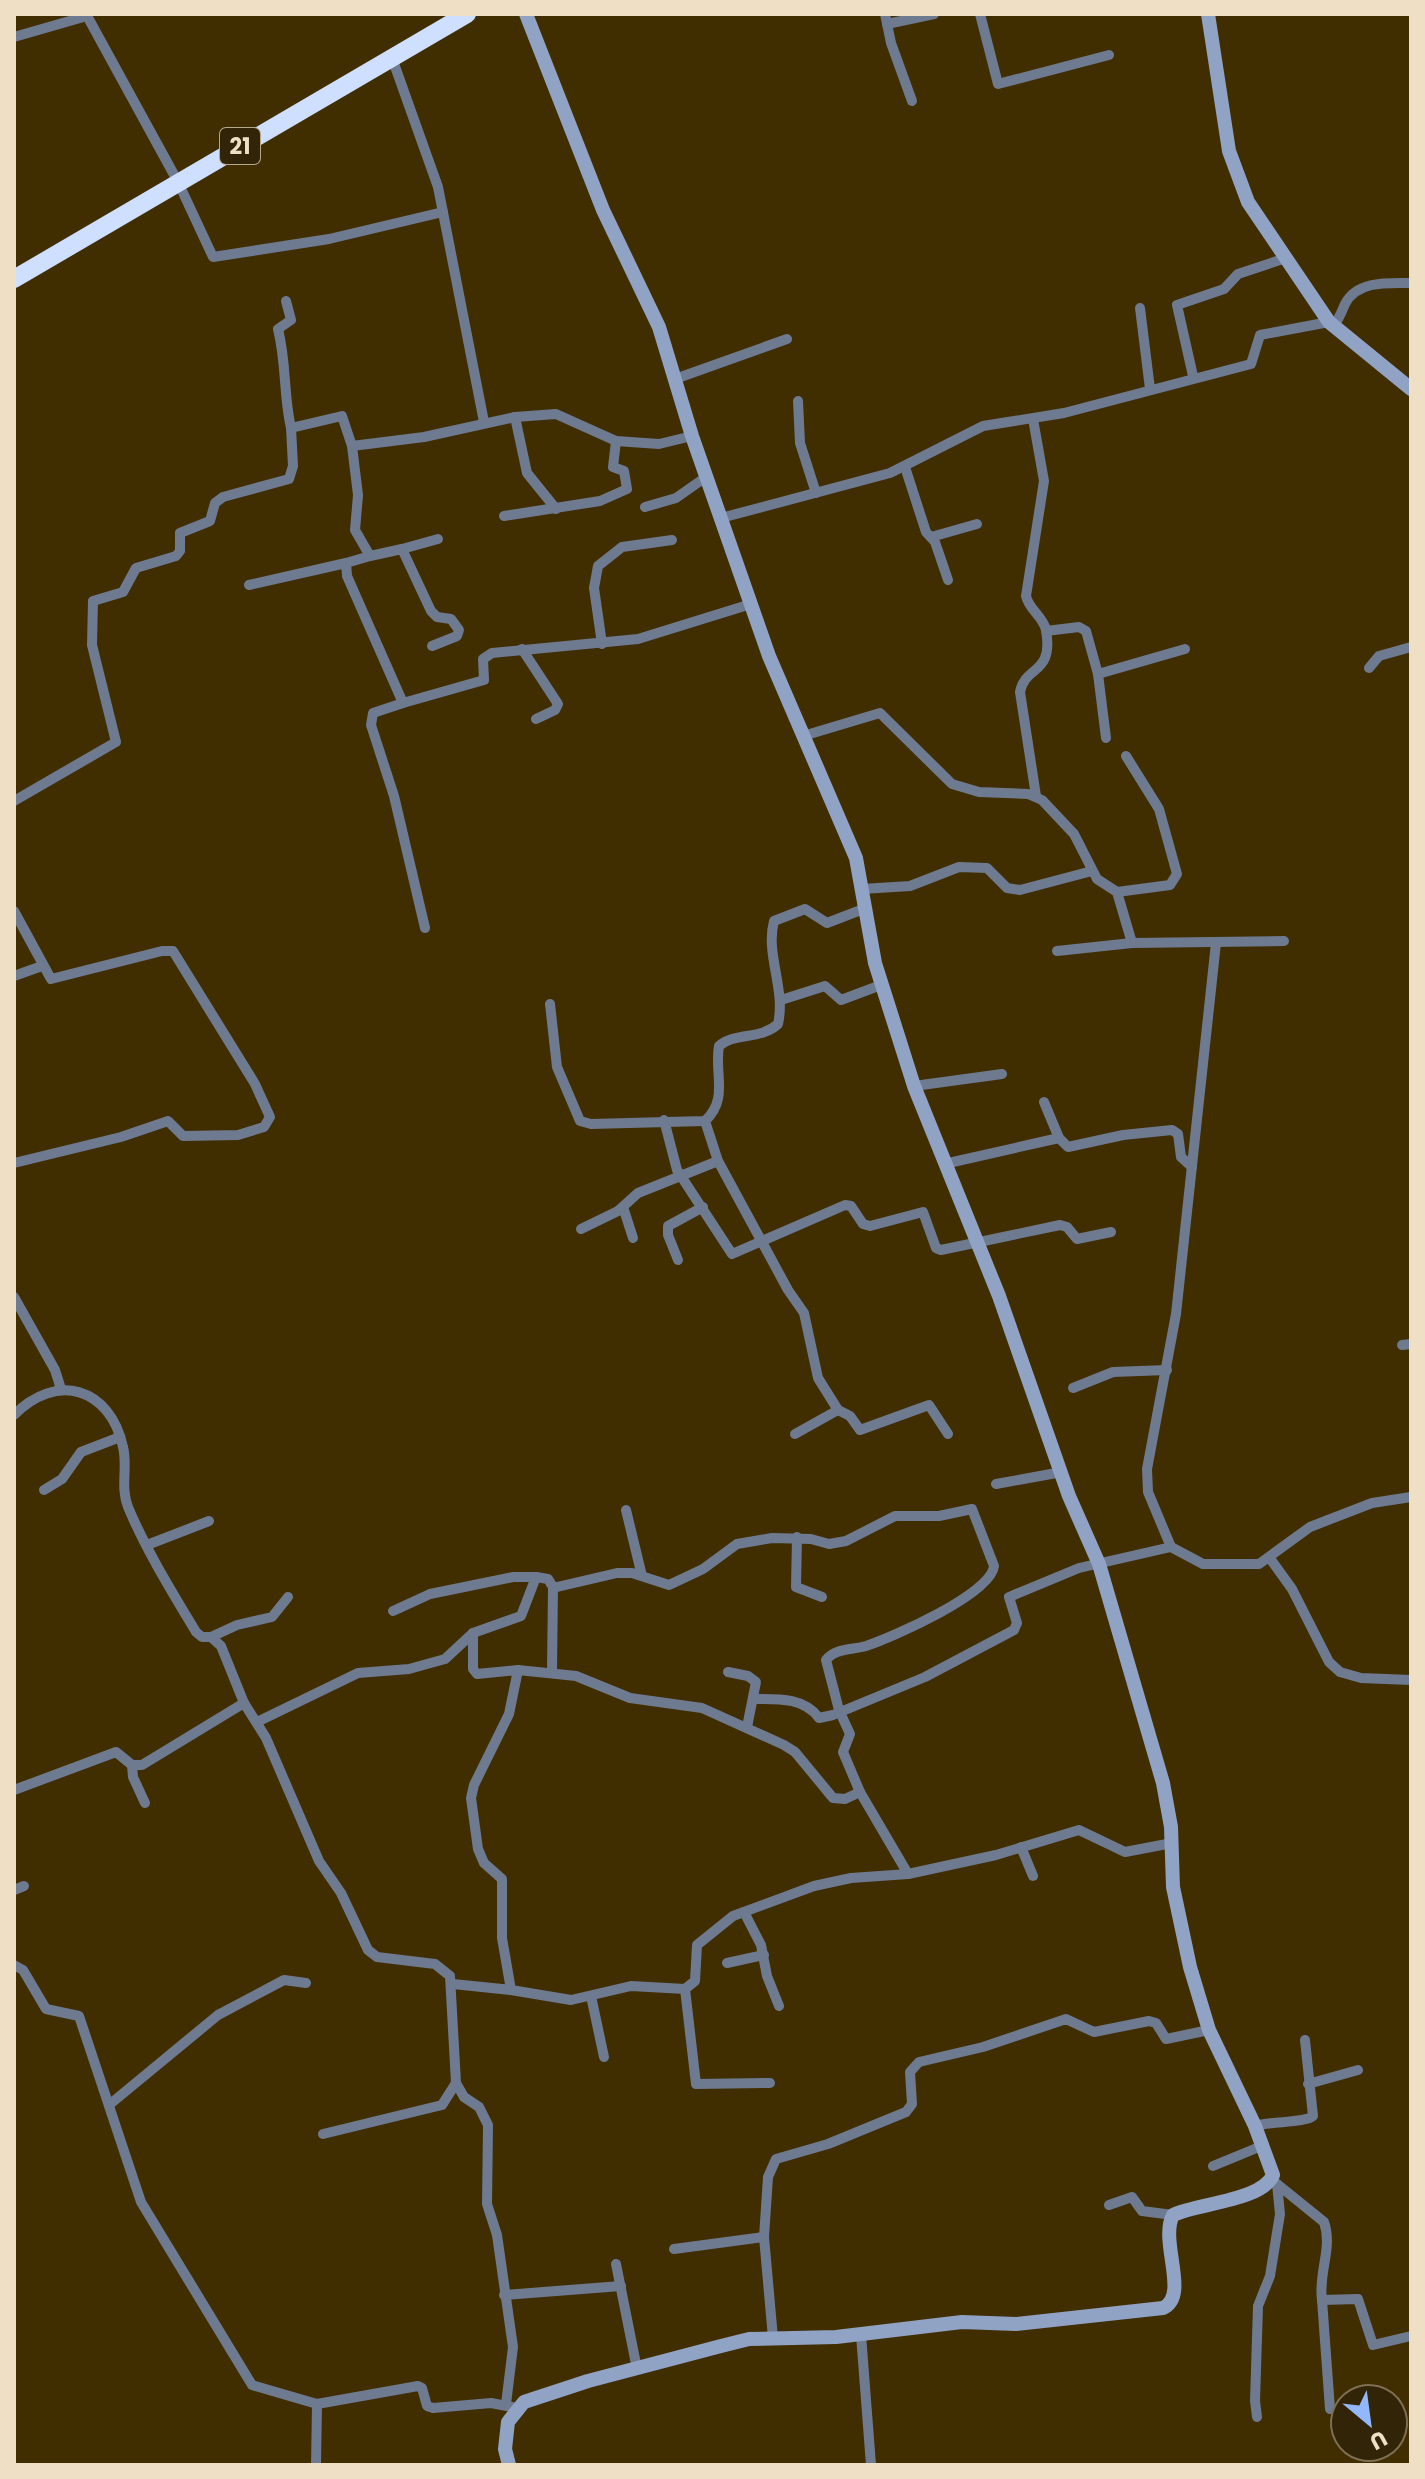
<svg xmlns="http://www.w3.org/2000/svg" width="1425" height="2479" font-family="Poppins,sans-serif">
<rect width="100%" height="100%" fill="#402d00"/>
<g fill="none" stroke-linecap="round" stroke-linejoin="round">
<g stroke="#6e7a8f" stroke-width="10">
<path d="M 86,14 L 178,182 L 213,257 L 329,239 L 443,212"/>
<path d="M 885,14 L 891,43 L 912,101"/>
<path d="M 980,14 L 998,84 L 1109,55"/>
<path d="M 887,24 L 934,14"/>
<path d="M 14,37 L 87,16"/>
<path d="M 392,58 L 438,187 L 484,422"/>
<path d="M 286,301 L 291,320 L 278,329 C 287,366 283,393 291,428"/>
<path d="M 1140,308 L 1150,389"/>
<path d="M 1333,327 C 1339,319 1341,313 1345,304 C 1357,280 1389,283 1411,283"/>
<path d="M 1193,376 L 1177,305 L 1224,289 L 1238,274 L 1283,259"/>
<path d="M 675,379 L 787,339"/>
<path d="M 798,401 L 800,443 L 816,493"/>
<path d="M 515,417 L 527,473 L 556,509"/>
<path d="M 1033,419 L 1044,481 L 1026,596 C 1029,610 1043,616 1046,630 C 1054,675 1025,665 1020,692 L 1036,796"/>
<path d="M 352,446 L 424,437 L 515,417 L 556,414 L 616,441 L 659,444 L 692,436"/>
<path d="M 905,467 L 926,532 L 935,542 L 948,580"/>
<path d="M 645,507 L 676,498 L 706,477"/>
<path d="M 504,516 L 600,501 L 627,489 L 624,471 L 613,467 L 616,441"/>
<path d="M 721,518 L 890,473 L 983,426 L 1064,413 L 1251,364 L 1260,335 L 1329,322"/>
<path d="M 931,537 L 977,524"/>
<path d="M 402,549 L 438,539"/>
<path d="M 370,556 L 402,549 L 431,611 L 437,617 L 451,619 L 459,630 L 457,636 L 432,646"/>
<path d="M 249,585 L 346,563"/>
<path d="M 1046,631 L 1079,627 L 1086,631 L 1098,674 L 1106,738"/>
<path d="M 602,644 L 594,588 L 598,566 L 622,547 L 672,540"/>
<path d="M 522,649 L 558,704 L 555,710 L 536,719"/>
<path d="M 1369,668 L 1379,656 L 1411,647"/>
<path d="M 1098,674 L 1185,649"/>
<path d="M 403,703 L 484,680 L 483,659 L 492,653 L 638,639 L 751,604"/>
<path d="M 803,736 L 880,713 L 952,784 L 979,792 L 1028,794 L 1042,800 L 1074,834 L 1097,879 L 1117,892 L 1132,943 L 1284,941"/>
<path d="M 14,801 L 116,742 L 92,645 L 93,601 L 123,592 L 136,568 L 176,556 L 180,551 L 180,533 L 210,521 L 215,503 L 223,497 L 289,479 L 293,466 L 291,428 L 342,416 L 352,446 L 358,495 L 355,530 L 370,556 L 346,563 L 347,576 L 403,703 L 373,713 L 371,725 L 394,796 L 425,928"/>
<path d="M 862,889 L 910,886 L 959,867 L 987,868 L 1007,888 L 1020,890 L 1092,871"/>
<path d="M 1117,892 L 1170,885 L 1177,874 L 1159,809 L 1126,756"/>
<path d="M 14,911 L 51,979 L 162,951 L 173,951 L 255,1084 L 270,1117 L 264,1127 L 238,1135 L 183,1136 L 168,1121 L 121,1137 L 14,1163"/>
<path d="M 1057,951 L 1132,943"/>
<path d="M 14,976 L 42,966"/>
<path d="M 781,1000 L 825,986 L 841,1000 L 881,985"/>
<path d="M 550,1004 L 557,1067 L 580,1121 L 591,1124 L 705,1121 C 729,1099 714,1074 719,1046 C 735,1032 761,1040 778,1024 C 786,989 765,954 774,921 L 805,909 L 827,923 L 866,908"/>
<path d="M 914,1086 L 1002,1074"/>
<path d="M 1044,1102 L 1059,1138 L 1068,1147 L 1123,1135 L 1172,1130 L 1178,1134 L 1181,1157 L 1192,1167"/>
<path d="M 664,1120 L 677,1170 L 732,1254 L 845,1205 L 851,1206 L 863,1224 L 870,1226 L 923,1212 L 936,1248 L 941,1250 L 1060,1225 L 1067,1227 L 1077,1239 L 1111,1232"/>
<path d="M 705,1121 L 718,1161 L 788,1290 L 804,1313 L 818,1378 L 838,1410 L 850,1416 L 860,1430 L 929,1405 L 948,1434"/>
<path d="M 944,1164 L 1059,1138"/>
<path d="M 623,1207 L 633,1238"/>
<path d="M 581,1229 L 618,1211 L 638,1193 L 718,1161"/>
<path d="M 678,1260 L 668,1235 L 668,1226 L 703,1207"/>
<path d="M 14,1297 L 55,1370 L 61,1389"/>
<path d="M 1402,1345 L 1411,1344"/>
<path d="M 1073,1388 L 1113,1372 L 1167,1370"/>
<path d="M 14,1415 C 56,1372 110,1387 123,1447 C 128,1467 120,1487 128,1507 C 146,1550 172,1592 196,1632 L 202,1637 L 211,1637 L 221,1646 L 244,1703"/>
<path d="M 795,1434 L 838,1410"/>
<path d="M 996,1484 L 1062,1472"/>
<path d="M 44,1490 L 62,1479 L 81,1452 L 120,1437"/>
<path d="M 626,1510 L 642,1576"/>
<path d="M 797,1537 L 796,1587 L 822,1597"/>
<path d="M 147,1545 L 209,1521"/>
<path d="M 1171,1547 L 1148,1492 L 1147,1469 L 1176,1314 L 1216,943"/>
<path d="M 1269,1557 L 1292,1589 L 1329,1662 L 1340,1672 L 1361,1678 L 1411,1680"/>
<path d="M 393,1611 L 430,1594 L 513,1577 L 536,1577"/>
<path d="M 473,1633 L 521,1616 L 536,1577 L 548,1579 L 553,1587 L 557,1587 L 617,1573 L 632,1573 L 669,1585 L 703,1569 L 737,1544 L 772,1538 L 811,1539 L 829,1544 L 846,1541 L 895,1516 L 939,1516 L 972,1509 L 994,1566 C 991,1594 893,1637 866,1646 C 852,1650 835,1648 826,1660 L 839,1710 L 850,1734 L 843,1752 L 860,1792"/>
<path d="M 211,1637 L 237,1625 L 272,1617 L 288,1597"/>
<path d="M 518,1670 L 509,1714 L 474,1785 L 471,1798 L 478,1849 L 484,1863 L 502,1879 L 502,1938 L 511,1990 L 571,2000 L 631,1986 L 685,1989 L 695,1981 L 697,1945 L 733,1916 L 814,1886 L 851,1878 L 908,1874 L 996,1855 L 1079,1830 L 1125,1852 L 1172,1843"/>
<path d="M 552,1671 L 553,1587"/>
<path d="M 728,1672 L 748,1676 L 756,1682 L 747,1727"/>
<path d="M 753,1699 C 777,1699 804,1697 819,1718 L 833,1715 L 925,1677 L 1014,1630 L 1017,1623 L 1009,1597 L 1079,1568 L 1171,1547 L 1203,1564 L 1259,1564 L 1310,1527 L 1372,1503 L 1411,1497"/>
<path d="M 257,1722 L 358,1673 L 409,1669 L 445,1659 L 473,1633 L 473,1669 L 477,1674 L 518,1670 L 576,1676 L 630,1698 L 702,1708 L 784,1745 L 795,1752 L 833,1798 L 845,1799 L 860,1792 L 908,1874"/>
<path d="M 132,1765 L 133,1777 L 145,1803"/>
<path d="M 14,1790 L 116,1752 L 132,1765 L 142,1765 L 244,1703 L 266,1738 L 319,1861 L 341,1893 L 368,1950 L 377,1957 L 435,1964 L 450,1976 L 456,2083 L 464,2097 L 479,2107 L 488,2125 L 487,2204 L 497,2235 L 513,2347 L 506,2404"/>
<path d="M 1021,1847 L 1033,1876"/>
<path d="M 14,1890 L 24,1886"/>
<path d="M 744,1912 L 761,1945 L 767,1976 L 779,2006"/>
<path d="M 727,1963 L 764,1955"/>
<path d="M 14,1965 L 23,1970 L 46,2009 L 79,2016 L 141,2202 L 252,2385 L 317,2404 L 418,2386 L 422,2388 L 427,2406 L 433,2408 L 491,2403 L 512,2407"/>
<path d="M 453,1984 L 511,1990"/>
<path d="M 685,1989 L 696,2084 L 770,2083"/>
<path d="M 591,1996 L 604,2057"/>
<path d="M 1308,2084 L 1358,2070"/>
<path d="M 109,2105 L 218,2015 L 284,1980 L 306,1983"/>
<path d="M 1255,2126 C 1271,2121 1305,2123 1313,2116 L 1305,2040"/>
<path d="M 323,2134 L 442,2105 L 456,2083"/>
<path d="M 1213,2166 L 1264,2145"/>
<path d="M 1272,2180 L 1324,2222 C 1333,2248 1318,2273 1322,2300 L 1358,2299 L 1373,2345 L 1411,2336"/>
<path d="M 1109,2205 L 1132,2197 L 1142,2211 L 1173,2215"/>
<path d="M 764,2237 L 768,2177 L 776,2159 L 828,2144 L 906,2112 L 912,2104 L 910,2072 L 919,2062 L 983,2047 L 1066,2019 L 1094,2032 L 1149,2021 L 1156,2023 L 1166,2039 L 1209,2030"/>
<path d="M 674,2249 L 764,2237 L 773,2338"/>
<path d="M 616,2264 L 637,2369"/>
<path d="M 504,2295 L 621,2286"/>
<path d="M 1322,2300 L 1330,2409"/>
<path d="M 861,2335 L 871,2465"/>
<path d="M 1257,2417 L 1255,2401 L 1258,2306 L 1270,2276 L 1280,2214 L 1277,2184"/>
<path d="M 316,2465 L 317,2404"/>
</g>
<g stroke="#90a3c5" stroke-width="14">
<path d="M 1208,14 L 1229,151 L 1248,202 L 1329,322 L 1411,389"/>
<path d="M 509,2465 L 505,2449 L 508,2422 L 524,2402 L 588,2381 L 721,2346 L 749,2339 L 836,2337 L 962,2322 L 1016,2324 L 1163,2308 C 1190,2296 1159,2241 1173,2215 C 1198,2203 1262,2201 1273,2175 L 1255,2126 L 1209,2030 L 1190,1967 L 1173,1887 L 1171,1827 L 1163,1783 L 1099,1564 L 1069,1496 L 999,1296 L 914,1086 L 875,963 L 856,858 L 769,656 L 692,436 L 659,327 L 603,210 L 526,14"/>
</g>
<path stroke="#cedfff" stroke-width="18" d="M 14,279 L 467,14"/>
</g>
<g text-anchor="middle" stroke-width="7" stroke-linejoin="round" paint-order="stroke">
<rect fill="#322407" stroke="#b6a88c" stroke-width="2" x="220" y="128" width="40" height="36" rx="6"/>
<g font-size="22" font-weight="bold" fill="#efe0c5">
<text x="240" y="154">21</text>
</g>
</g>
<rect width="1425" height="2479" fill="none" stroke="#efe0c5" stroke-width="32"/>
<g transform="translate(1369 2423) rotate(151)"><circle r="38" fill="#322407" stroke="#7e6f53" stroke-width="2"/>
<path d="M0-6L14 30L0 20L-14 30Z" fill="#92b7fd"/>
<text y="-12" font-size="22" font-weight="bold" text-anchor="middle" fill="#efe0c5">U</text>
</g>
</svg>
